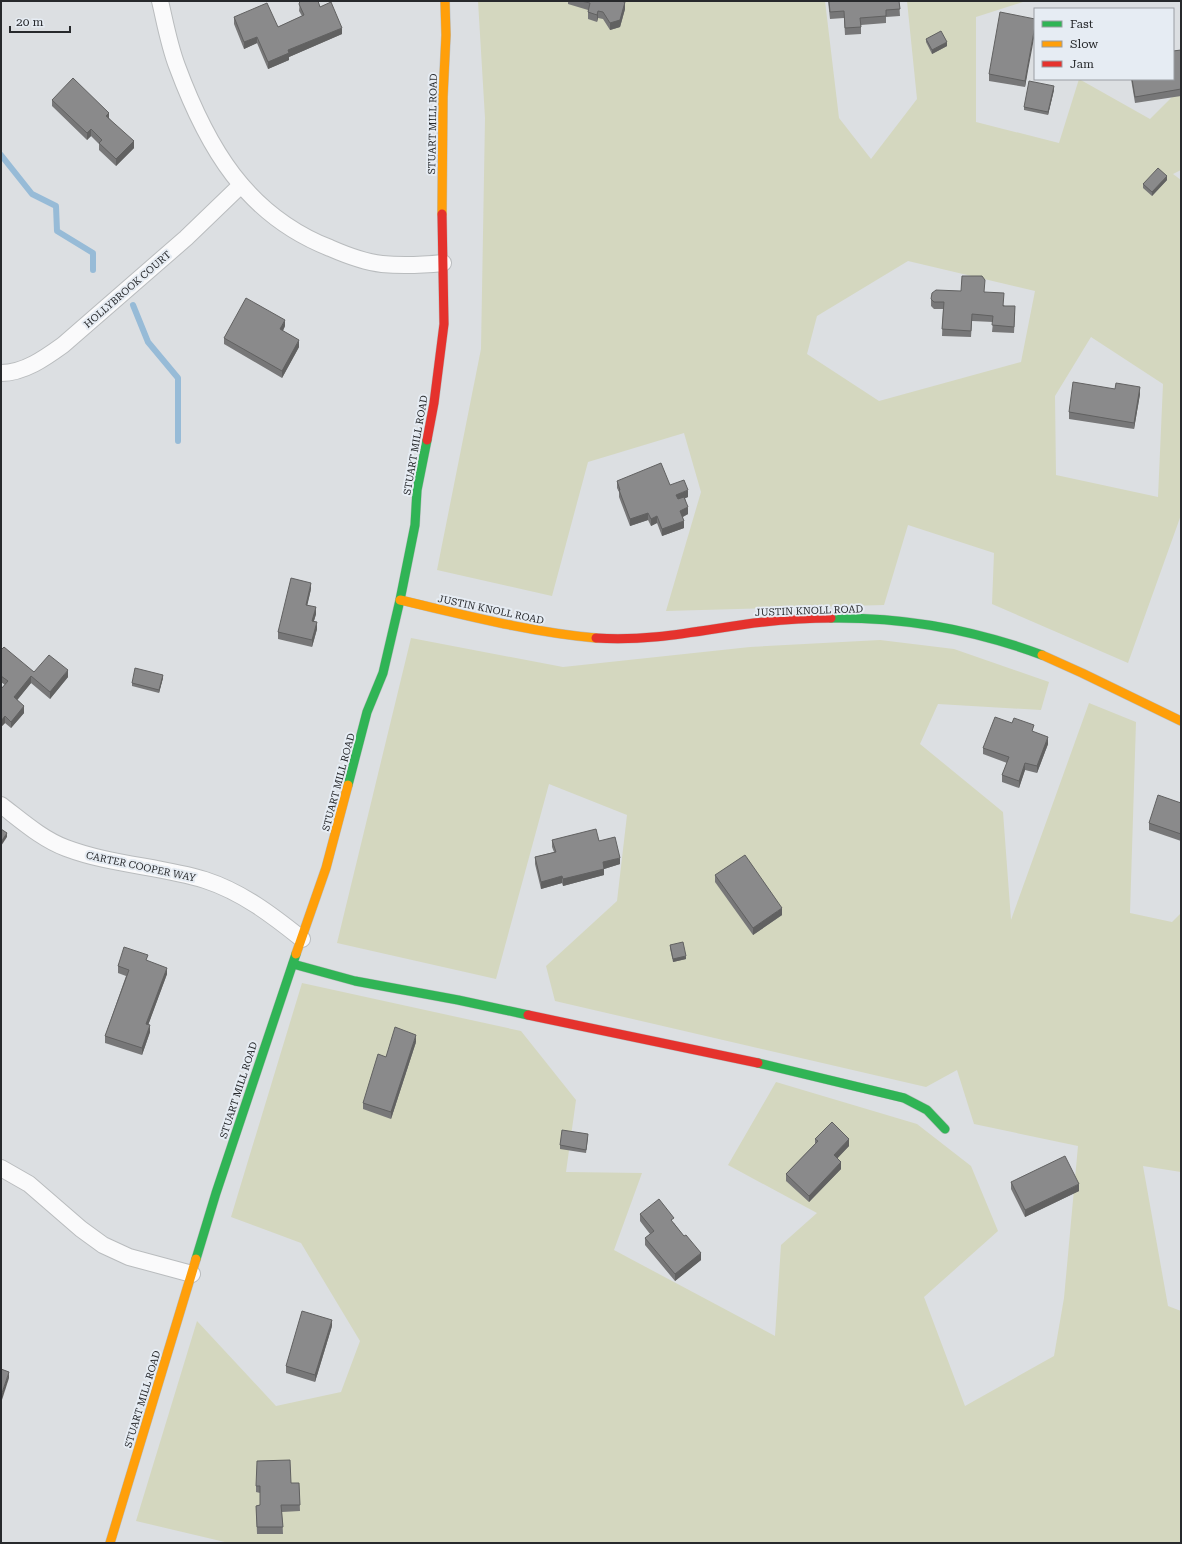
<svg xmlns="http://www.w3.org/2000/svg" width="1182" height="1544" font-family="'Roboto Serif',serif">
<rect width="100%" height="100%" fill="#dcdfe2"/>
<g fill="#d4d7bf" fill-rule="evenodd">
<path d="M 478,1 L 825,1 L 839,118 L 871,159 L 917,99 L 907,1 L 1026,1 L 976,17 L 976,122 L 1059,143 L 1079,79 L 1150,119 L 1181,88 L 1181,170 L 1173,174 L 1181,180 L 1181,515 L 1128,663 L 992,604 L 994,553 L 908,525 L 884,605 L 666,611 L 701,492 L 684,433 L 588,462 L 552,596 L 437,570 L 481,349 L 485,118 ZM 908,261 L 1035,291 L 1021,362 L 879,401 L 807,354 L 817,316 ZM 1091,337 L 1163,384 L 1158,497 L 1056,475 L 1055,396 Z"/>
<path d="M 411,638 L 563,667 L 750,647 L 880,640 L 954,649 L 1049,682 L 1041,710 L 938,704 L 920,744 L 1003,812 L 1011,920 L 1089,703 L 1136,722 L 1130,913 L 1172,922 L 1181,913 L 1181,1172 L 1143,1166 L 1168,1306 L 1181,1311 L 1181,1543 L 229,1543 L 136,1521 L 197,1321 L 276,1406 L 341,1392 L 360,1341 L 301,1243 L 231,1217 L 302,983 L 521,1031 L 576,1100 L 566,1172 L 642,1173 L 614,1250 L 775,1336 L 781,1245 L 817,1213 L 728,1165 L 776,1082 L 917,1124 L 971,1166 L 998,1231 L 924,1297 L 965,1406 L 1054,1356 L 1064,1298 L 1078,1146 L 974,1124 L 957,1070 L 926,1087 L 555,1001 L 546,966 L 617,901 L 627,815 L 549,784 L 496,979 L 337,943 Z"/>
</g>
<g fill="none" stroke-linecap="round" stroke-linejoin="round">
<g stroke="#97bbd7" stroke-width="6">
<path d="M 1,155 L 32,194 L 56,206 L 57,231 L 93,253 L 93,270"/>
<path d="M 133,305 L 148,342 L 178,378 L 178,441"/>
</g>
<defs>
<g id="street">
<path d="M 160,1 C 165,22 169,45 177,66 C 207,147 246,215 330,248 C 346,255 364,262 382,264 C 402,266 423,265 443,263"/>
<path d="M 1,373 C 24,373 45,358 63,345 L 186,238 L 241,185"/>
<path d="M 1,805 C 22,821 42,839 66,848 C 111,865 159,866 205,880 C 242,892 272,915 302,939"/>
<path d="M 1,1168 L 29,1184 L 81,1229 L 103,1245 L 129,1257 L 192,1274"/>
</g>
<g id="fast">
<path d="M 831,618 C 903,617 975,630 1042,655"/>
<path d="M 348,785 L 367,712 L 383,673 L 400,600 L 415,525 L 417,490 L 427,440"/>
<path d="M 293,964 L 355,981 L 458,1000 L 528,1015"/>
<path d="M 758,1063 L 904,1098 L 927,1110 L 945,1129"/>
<path d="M 196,1259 L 216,1193 L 296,954"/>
</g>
<g id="slow">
<path d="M 442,214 L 443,97 L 446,35 L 445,1"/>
<path d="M 400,600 C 465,615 529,632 596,638"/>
<path d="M 1042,655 L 1082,673 L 1181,721"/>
<path d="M 296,954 L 326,868 L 348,785"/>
<path d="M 110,1543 L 196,1259"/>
</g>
<g id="jam">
<path d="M 427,440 L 434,403 L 444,324 L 442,214"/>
<path d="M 596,638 C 650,642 702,630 754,623 C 780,620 805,618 831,618"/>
<path d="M 528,1015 L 758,1063"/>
</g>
</defs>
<use href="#street" stroke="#b9bcbe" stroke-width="18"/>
<use href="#fast" stroke="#b9bcbe" stroke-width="10"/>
<use href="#slow" stroke="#b9bcbe" stroke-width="10"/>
<use href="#jam" stroke="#b9bcbe" stroke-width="10"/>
<use href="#street" stroke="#fafafb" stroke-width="16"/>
<use href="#fast" stroke="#30b455" stroke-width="9"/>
<use href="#slow" stroke="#ff9f0a" stroke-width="9"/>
<use href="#jam" stroke="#e5322d" stroke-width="9"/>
</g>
<g fill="#777778">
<path d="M 300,1 L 320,7 L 342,34 L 289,57 L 289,60 L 268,69 L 257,43 L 244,49 L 234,24 L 234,17 L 278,27 L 302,16 L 299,11 Z"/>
<path d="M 568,1 L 620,1 L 625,9 L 620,27 L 610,30 L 603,19 L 598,18 L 597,22 L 588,19 L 588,10 L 568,4 Z"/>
<path d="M 828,1 L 899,1 L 900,16 L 886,17 L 886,23 L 861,25 L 861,34 L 845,35 L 844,18 L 830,19 Z"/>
<path d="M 1035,19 L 1025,87 L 989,81 L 989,74 Z"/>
<path d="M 926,39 L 947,46 L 932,54 L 926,42 Z"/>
<path d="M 1181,50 L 1181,96 L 1135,103 L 1131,79 L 1173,79 Z"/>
<path d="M 1054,90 L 1048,115 L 1024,110 L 1024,107 Z"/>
<path d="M 52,100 L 109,118 L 134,148 L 116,166 L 99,150 L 99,144 L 91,136 L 87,140 L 52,106 Z"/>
<path d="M 1167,180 L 1152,196 L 1143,188 L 1143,184 Z"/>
<path d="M 985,292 L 1015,313 L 1014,333 L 992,332 L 993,322 L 972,321 L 971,337 L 942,336 L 943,309 L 934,309 L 931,306 L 931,299 Z"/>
<path d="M 285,326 L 283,331 L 299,347 L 282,378 L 224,344 L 224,338 Z"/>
<path d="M 1115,389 L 1140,394 L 1134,429 L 1069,419 L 1069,412 Z"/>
<path d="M 617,481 L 670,485 L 688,497 L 685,498 L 688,514 L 683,517 L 684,528 L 662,536 L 657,523 L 651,526 L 648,520 L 630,526 L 619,497 L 619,492 L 617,488 Z"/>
<path d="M 311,589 L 307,605 L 316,614 L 314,621 L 317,629 L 312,647 L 278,639 L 278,632 Z"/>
<path d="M 1,650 L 34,672 L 68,677 L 50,699 L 31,683 L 17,700 L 24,713 L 11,728 L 5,723 L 1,727 L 1,689 L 5,685 L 1,682 Z"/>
<path d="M 163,678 L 159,693 L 132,686 L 132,683 Z"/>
<path d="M 1034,732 L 1048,744 L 1037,773 L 1025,770 L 1019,788 L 1002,782 L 1002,775 L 1007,763 L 983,754 L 983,748 Z"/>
<path d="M 1181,803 L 1181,841 L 1149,830 L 1149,823 Z"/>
<path d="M 552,840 L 599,841 L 620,864 L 604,869 L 604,875 L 563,886 L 562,883 L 541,889 L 535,864 L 535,857 L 554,852 L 552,847 Z"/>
<path d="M 715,875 L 782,915 L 753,935 L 715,882 Z"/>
<path d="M 670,945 L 686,959 L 673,962 L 670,948 Z"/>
<path d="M 148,961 L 167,974 L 148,1025 L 150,1032 L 142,1055 L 105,1043 L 105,1036 L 126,976 L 118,973 L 118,966 Z"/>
<path d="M 416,1042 L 391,1119 L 363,1109 L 363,1103 Z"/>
<path d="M 588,1138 L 586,1153 L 560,1149 L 560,1145 Z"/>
<path d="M 815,1139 L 849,1146 L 837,1158 L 841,1169 L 809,1202 L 786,1181 L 786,1174 L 815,1144 Z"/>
<path d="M 1011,1182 L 1079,1191 L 1025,1217 L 1011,1189 Z"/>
<path d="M 640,1214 L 674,1223 L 701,1260 L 675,1281 L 645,1245 L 645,1238 L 650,1234 L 640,1221 Z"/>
<path d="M 332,1326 L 315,1382 L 286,1373 L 286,1366 Z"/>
<path d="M 291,1483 L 299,1483 L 300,1511 L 282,1512 L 283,1534 L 257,1534 L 256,1506 L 260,1505 L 260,1493 L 256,1492 L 256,1486 Z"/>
</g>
<g fill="#616161">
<path d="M 625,2 L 625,9 L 620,27 L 610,30 L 610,23 Z"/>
<path d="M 598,11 L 598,18 L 597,22 L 597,15 Z"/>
<path d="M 1035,26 L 1035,33 L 1025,87 L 1025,81 Z"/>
<path d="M 342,28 L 342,34 L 289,57 L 289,60 L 268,69 L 268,62 L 288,50 Z"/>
<path d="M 257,37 L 257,43 L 244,49 L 244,42 Z"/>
<path d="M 947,42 L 947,46 L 932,54 L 932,50 Z"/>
<path d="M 1054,86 L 1054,90 L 1048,115 L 1048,112 Z"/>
<path d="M 109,113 L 109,119 L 106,116 Z"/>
<path d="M 91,129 L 91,136 L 87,140 L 87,133 Z"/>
<path d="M 134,141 L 134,148 L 116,166 L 116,159 Z"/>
<path d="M 1167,176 L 1167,180 L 1152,196 L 1152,192 Z"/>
<path d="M 285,320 L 285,326 L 280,336 L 280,329 Z"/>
<path d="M 299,340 L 299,347 L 282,378 L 282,371 Z"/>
<path d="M 1140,387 L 1140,394 L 1134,429 L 1134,423 Z"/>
<path d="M 688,490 L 688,497 L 676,502 L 676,495 Z"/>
<path d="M 688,507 L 688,514 L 680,518 L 680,511 Z"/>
<path d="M 648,513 L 648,520 L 630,526 L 630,519 Z"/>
<path d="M 657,516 L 657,523 L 651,526 L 651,519 Z"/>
<path d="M 684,521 L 684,528 L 662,536 L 662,529 Z"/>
<path d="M 311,583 L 311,589 L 306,611 L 306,605 Z"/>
<path d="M 316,607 L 316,614 L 312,627 L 312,621 Z"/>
<path d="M 317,622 L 317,629 L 312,647 L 312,640 Z"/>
<path d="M 68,670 L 68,677 L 50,699 L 50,692 Z"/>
<path d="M 163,675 L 163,678 L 159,693 L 159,690 Z"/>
<path d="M 31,676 L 31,683 L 14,704 L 14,697 Z"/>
<path d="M 24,706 L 24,713 L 11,728 L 11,722 Z"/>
<path d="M 5,716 L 5,723 L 1,727 L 1,721 Z"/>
<path d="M 1048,737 L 1048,744 L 1037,773 L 1037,766 Z"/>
<path d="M 1025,763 L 1025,770 L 1019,788 L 1019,781 Z"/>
<path d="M 7,833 L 7,837 L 1,846 L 1,842 Z"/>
<path d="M 620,858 L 620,864 L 604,869 L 604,875 L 563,886 L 563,879 L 603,862 Z"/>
<path d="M 562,876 L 562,883 L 541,889 L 541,882 Z"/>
<path d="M 782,908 L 782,915 L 753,935 L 753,928 Z"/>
<path d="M 686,956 L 686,959 L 673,962 L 673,959 Z"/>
<path d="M 167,968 L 167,974 L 146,1031 L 146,1024 Z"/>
<path d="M 150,1025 L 150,1032 L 142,1055 L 142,1048 Z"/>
<path d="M 416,1035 L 416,1042 L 391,1119 L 391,1112 Z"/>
<path d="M 849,1139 L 849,1146 L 834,1162 L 834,1155 Z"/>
<path d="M 841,1162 L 841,1169 L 809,1202 L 809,1196 Z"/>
<path d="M 1079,1184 L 1079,1191 L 1025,1217 L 1025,1210 Z"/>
<path d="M 701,1253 L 701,1260 L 675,1281 L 675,1274 Z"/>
<path d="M 332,1320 L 332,1326 L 315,1382 L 315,1375 Z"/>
<path d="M 9,1372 L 9,1378 L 1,1403 L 1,1396 Z"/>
</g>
<g fill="#8a8a8b" stroke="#616161">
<path d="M 300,1 L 318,1 L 320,7 L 331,2 L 342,28 L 288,50 L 289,53 L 268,62 L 257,37 L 244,42 L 234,17 L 267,3 L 278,27 L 304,15 L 299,4 Z"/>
<path d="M 581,1 L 620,1 L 625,2 L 620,20 L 610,23 L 603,12 L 598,11 L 597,15 L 588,12 L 590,3 Z"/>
<path d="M 829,1 L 899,1 L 900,9 L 886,10 L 886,16 L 860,18 L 861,27 L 845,28 L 844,11 L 830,12 Z"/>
<path d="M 1000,12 L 1035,19 L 1035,26 L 1025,81 L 989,74 Z"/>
<path d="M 941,31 L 947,42 L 932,50 L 926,39 Z"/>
<path d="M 1181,50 L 1181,89 L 1135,97 L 1132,79 L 1173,79 L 1173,51 Z"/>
<path d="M 73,78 L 109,113 L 106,116 L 134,141 L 116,159 L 99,143 L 102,140 L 91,129 L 87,133 L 52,100 Z"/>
<path d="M 1029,81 L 1054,86 L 1048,112 L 1024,107 Z"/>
<path d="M 1158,168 L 1167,176 L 1152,192 L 1143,184 Z"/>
<path d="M 962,276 L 982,276 L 985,280 L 984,292 L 1004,293 L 1003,306 L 1015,306 L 1014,327 L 992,325 L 993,316 L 972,314 L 971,331 L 942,329 L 944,302 L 934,302 L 931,299 L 932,293 L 936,290 L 961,291 Z"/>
<path d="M 246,298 L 285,320 L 280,329 L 299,340 L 282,371 L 224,338 Z"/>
<path d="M 1073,382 L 1115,389 L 1116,383 L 1140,387 L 1134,423 L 1069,412 Z"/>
<path d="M 661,463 L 670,485 L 684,480 L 688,490 L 676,495 L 678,499 L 684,497 L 688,507 L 680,511 L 684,521 L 662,529 L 657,516 L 651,519 L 648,513 L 630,519 L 619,490 L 620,490 L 617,481 Z"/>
<path d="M 291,578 L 311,583 L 306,605 L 316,607 L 312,621 L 317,622 L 312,640 L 278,632 Z"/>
<path d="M 4,647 L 34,672 L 49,655 L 68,670 L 50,692 L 31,676 L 14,697 L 24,706 L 11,722 L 5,716 L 1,721 L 1,689 L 8,681 L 1,676 L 1,650 Z"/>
<path d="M 135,668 L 163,675 L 159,690 L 132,683 Z"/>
<path d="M 995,717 L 1012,723 L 1014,718 L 1034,725 L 1032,731 L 1048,737 L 1037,766 L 1025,763 L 1019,781 L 1002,775 L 1009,757 L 983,748 Z"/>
<path d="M 1158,795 L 1181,803 L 1181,834 L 1149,823 Z"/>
<path d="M 1,829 L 7,833 L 1,842 Z"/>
<path d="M 596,829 L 599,841 L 615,837 L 620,858 L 603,862 L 604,869 L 563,879 L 562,876 L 541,882 L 535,857 L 556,852 L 552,840 Z"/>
<path d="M 745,855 L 782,908 L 753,928 L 715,875 Z"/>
<path d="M 683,942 L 686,956 L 673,959 L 670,945 Z"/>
<path d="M 124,947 L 148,955 L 146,960 L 167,968 L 146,1024 L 150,1025 L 142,1048 L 105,1036 L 129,970 L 118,966 Z"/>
<path d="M 395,1027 L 416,1035 L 391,1112 L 363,1103 L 378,1054 L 386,1057 Z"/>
<path d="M 832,1122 L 849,1139 L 834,1155 L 841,1162 L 809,1196 L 786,1174 L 818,1141 L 815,1139 Z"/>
<path d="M 562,1130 L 588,1134 L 586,1150 L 560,1145 Z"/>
<path d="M 1065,1156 L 1079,1184 L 1025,1210 L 1011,1182 Z"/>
<path d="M 659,1199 L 674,1218 L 671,1220 L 684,1236 L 686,1235 L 701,1253 L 675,1274 L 645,1238 L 654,1231 L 640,1214 Z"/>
<path d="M 302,1311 L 332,1320 L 315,1375 L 286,1366 Z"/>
<path d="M 1,1369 L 9,1372 L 1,1396 Z"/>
<path d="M 290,1460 L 291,1483 L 299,1483 L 300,1505 L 281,1505 L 283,1527 L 257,1527 L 256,1506 L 260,1505 L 260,1486 L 256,1486 L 257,1461 Z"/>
</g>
<g text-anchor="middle" stroke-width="4" stroke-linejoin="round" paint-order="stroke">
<g font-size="10" fill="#27292c" stroke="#e6ecf3">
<text transform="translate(432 124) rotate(-89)" y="4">STUART MILL ROAD</text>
<text transform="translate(127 289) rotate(-41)" y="4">HOLLYBROOK COURT</text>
<text transform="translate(415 445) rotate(-80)" y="4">STUART MILL ROAD</text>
<text transform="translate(491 609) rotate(12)" y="4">JUSTIN KNOLL ROAD</text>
<text transform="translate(809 610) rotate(-2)" y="4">JUSTIN KNOLL ROAD</text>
<text transform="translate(338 782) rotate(-75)" y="4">STUART MILL ROAD</text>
<text transform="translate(141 866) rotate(12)" y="4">CARTER COOPER WAY</text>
<text transform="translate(238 1090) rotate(-72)" y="4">STUART MILL ROAD</text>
<text transform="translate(142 1399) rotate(-73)" y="4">STUART MILL ROAD</text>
</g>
</g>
<rect width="1182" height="1544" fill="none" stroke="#27292c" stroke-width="4"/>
<rect x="1034" y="8" width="140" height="72" fill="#e6ecf3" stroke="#9a9ea3"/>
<rect x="1042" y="21" width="20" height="6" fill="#30b455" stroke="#9a9ea3"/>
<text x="1070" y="28" font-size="12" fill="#27292c">Fast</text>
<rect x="1042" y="41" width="20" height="6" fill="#ff9f0a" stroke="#9a9ea3"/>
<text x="1070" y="48" font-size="12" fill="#27292c">Slow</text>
<rect x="1042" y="61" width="20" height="6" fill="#e5322d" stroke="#9a9ea3"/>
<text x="1070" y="68" font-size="12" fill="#27292c">Jam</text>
<path d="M10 26v6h60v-6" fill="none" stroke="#27292c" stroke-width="2"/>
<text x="16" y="26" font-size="12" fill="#27292c" stroke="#e6ecf3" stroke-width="3" paint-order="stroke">20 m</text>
</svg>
